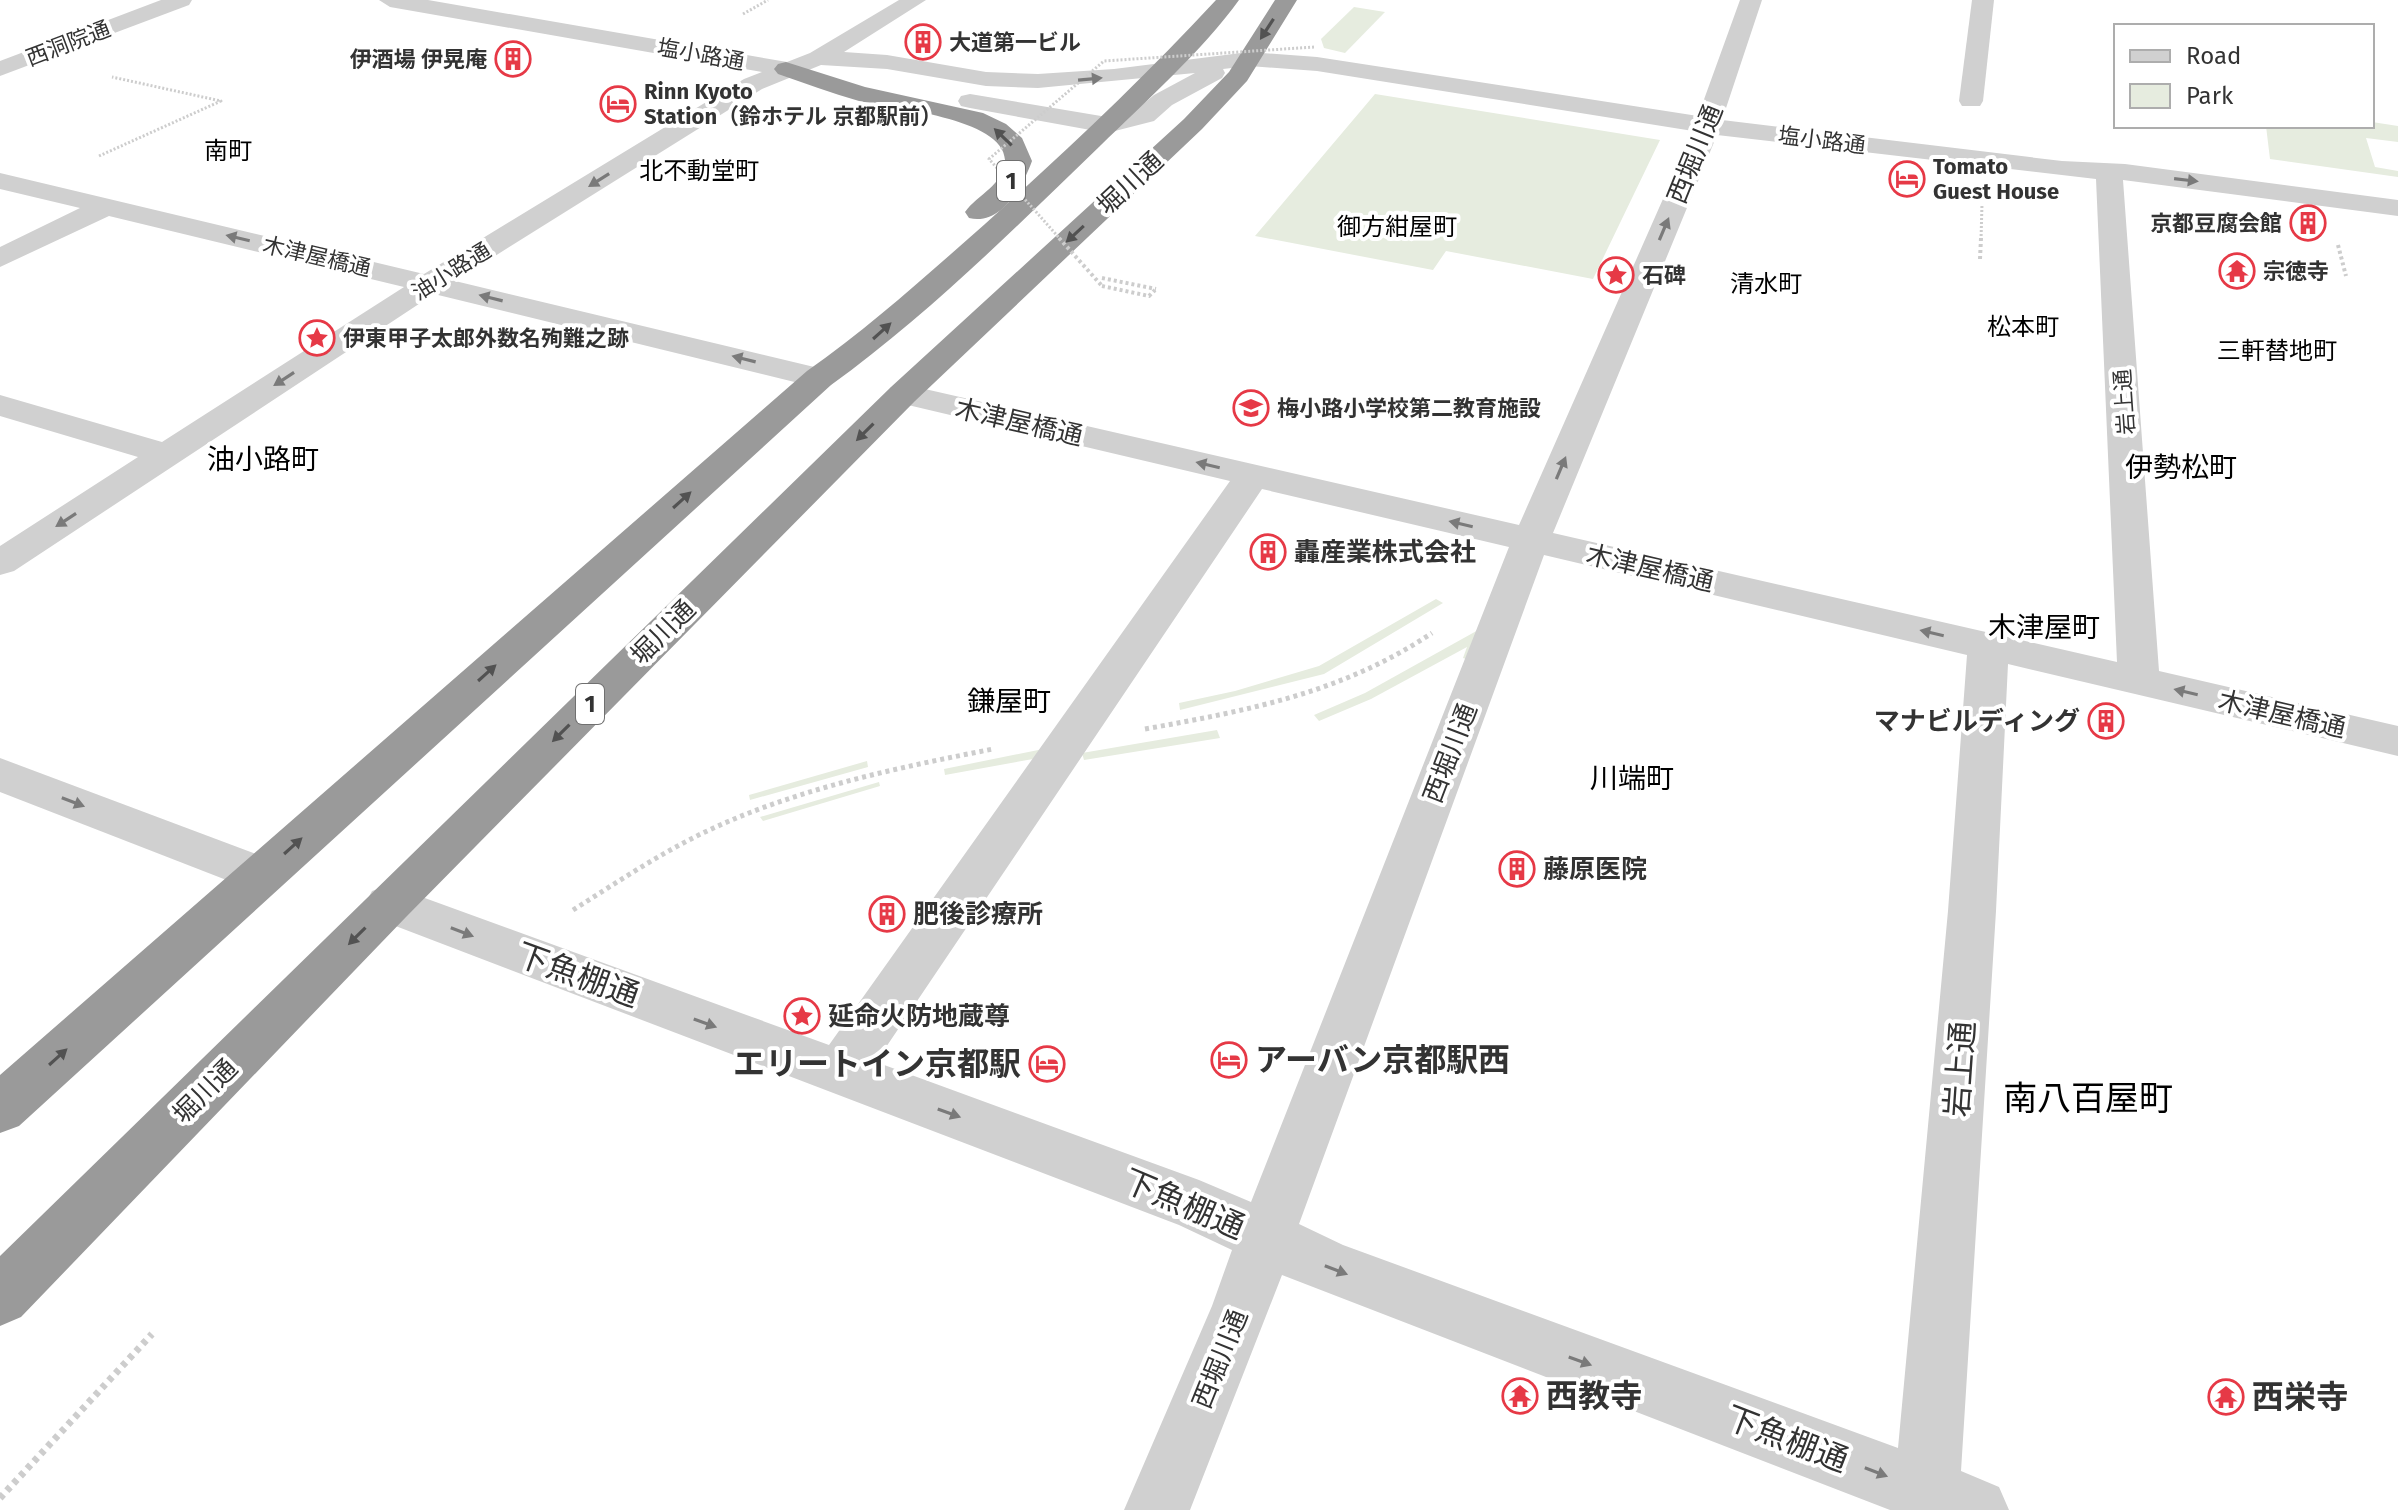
<svg xmlns="http://www.w3.org/2000/svg" width="2398" height="1510" font-family="'Fira Sans','Noto Sans JP',sans-serif">
<rect width="100%" height="100%" fill="#fff"/>
<g fill="#e6ecdf">
<path d="M 1354,7 L 1385,12 L 1345,53 L 1324,48 L 1321,39 Z"/>
<path d="M 1375,94 L 1660,140 L 1593,279 L 1446,251 L 1433,270 L 1255,236 Z"/>
<path d="M 2372,122 L 2398,126 L 2398,142 L 2366,138 L 2375,167 L 2398,171 L 2398,177 L 2270,159 L 2266,126 L 2372,126 Z"/>
<path d="M 1436,599 L 1443,603 L 1324,674 L 1180,710 L 1179,703 L 1235,691 L 1319,666 Z"/>
<path d="M 1489,624 L 1472,661 L 1463,658 L 1467,647 L 1371,699 L 1319,721 L 1314,715 L 1365,693 Z"/>
<path d="M 1217,730 L 1220,738 L 1084,760 L 1082,753 Z"/>
<path d="M 1063,745 L 1033,759 L 945,775 L 944,769 Z"/>
<path d="M 867,761 L 868,767 L 750,800 L 749,795 Z"/>
<path d="M 879,782 L 880,786 L 763,821 L 760,817 Z"/>
</g>
<g fill="none" stroke-linecap="round" stroke-linejoin="round">
<g stroke="#cdcdcd" stroke-width="3" stroke-dasharray="2 2" stroke-linecap="butt">
<path d="M 743,14 L 768,0"/>
<path d="M 99,156 L 221,101 L 112,77"/>
<path d="M 1981,240 L 1982,204"/>
</g>
<g stroke="#cdcdcd" stroke-width="4" stroke-dasharray="3 3" stroke-linecap="butt">
<path d="M 2338,245 L 2346,276"/>
<path d="M 1980,259 L 1981,238"/>
<path d="M 1102,278 L 1156,289"/>
<path d="M 1102,286 L 1149,296 L 1155,290"/>
</g>
<g stroke="#cdcdcd" stroke-width="5" stroke-dasharray="4 4" stroke-linecap="butt">
<path d="M 1145,729 C 1250,710 1342,693 1432,633"/>
<path d="M 573,910 C 616,883 659,854 705,832 C 795,789 896,768 993,749"/>
</g>
<path stroke="#cdcdcd" stroke-width="7" stroke-dasharray="5 5" stroke-linecap="butt" d="M 0,1498 L 152,1334"/>
<g fill="#d0d0d0" fill-rule="evenodd">
<path d="M 161,0 L 192,0 L 189,5 L 0,76 L 0,61 Z"/>
<path d="M 379,0 L 428,0 L 787,62 L 810,53 L 899,0 L 926,0 L 844,52 L 887,55 L 986,72 L 1038,74 L 1114,69 L 1249,52 L 1317,57 L 1698,116 L 1740,0 L 1762,0 L 1722,120 L 2062,161 L 2125,164 L 2398,200 L 2398,216 L 2123,180 L 2159,671 L 2398,726 L 2398,756 L 2008,664 L 1996,911 L 1961,1471 L 1999,1487 L 2009,1510 L 1890,1510 L 1282,1275 L 1190,1510 L 1124,1510 L 1212,1306 L 1232,1250 L 1179,1225 L 372,917 L 365,904 L 372,891 L 389,885 L 829,1045 L 1230,481 L 891,401 L 886,394 L 891,387 L 903,384 L 1519,525 L 1693,131 L 1317,71 L 1249,66 L 1223,69 L 1225,73 L 1222,78 L 1172,105 L 1154,121 L 1107,133 L 970,108 L 961,106 L 958,101 L 961,96 L 970,94 L 1107,117 L 1136,110 L 1154,95 L 1195,73 L 1038,88 L 986,86 L 887,69 L 821,65 L 762,89 L 455,281 L 831,371 L 836,378 L 831,385 L 819,388 L 434,294 L 14,571 L 0,575 L 0,546 L 138,457 L 0,416 L 0,395 L 162,442 L 404,287 L 109,216 L 0,267 L 0,247 L 80,208 L 0,189 L 0,173 L 424,274 L 744,79 L 762,72 L 390,7 ZM 1717,135 L 2096,179 L 2117,662 L 1553,533 ZM 1262,489 L 1509,547 L 1251,1202 L 1199,1180 L 876,1062 ZM 1544,555 L 1967,655 L 1948,911 L 1898,1448 L 1343,1245 L 1299,1224 Z"/>
<path d="M 1972,0 L 1994,0 L 1983,101 L 1980,106 L 1962,106 L 1959,101 Z"/>
<path d="M 0,758 L 277,862 L 284,875 L 277,888 L 260,893 L 0,792 Z"/>
</g>
<g fill="#9a9a9a" fill-rule="evenodd">
<path d="M 1216,0 L 1239,0 C 1204,49 1144,103 1100,146 C 1014,229 928,315 831,385 L 19,1126 L 0,1133 L 0,1075 L 807,371 C 870,327 927,275 985,224 C 1065,152 1143,79 1216,0 Z"/>
<path d="M 1275,0 L 1297,0 L 1247,81 L 1202,129 L 915,401 L 406,917 L 21,1317 L 0,1326 L 0,1256 L 891,387 L 1184,119 L 1229,72 Z"/>
<path d="M 786,62 L 865,87 L 983,113 L 1006,124 L 1022,138 L 1032,161 C 1023,186 1001,226 969,218 L 965,212 C 977,195 1005,184 1005,160 C 1004,118 890,108 859,101 C 831,93 805,83 778,74 L 774,69 L 778,64 Z"/>
</g>
<path stroke="#cdcdcd" stroke-width="3" stroke-dasharray="2 2" stroke-linecap="butt" d="M 1061,240 L 989,159 L 1104,61 L 1314,47"/>
<path stroke="#cdcdcd" stroke-width="4" stroke-dasharray="3 3" stroke-linecap="butt" d="M 1059,238 L 1102,286"/>
</g>
<defs><path id="oneway-solid" d="M-6-.8H1V-3.2L6.5 0L1 3.2V.8H-6Z" transform="scale(2)"/></defs>
<g fill="#525252">
<use href="#oneway-solid" transform="translate(1267 29) rotate(123)"/>
<use href="#oneway-solid" transform="translate(1003 137) rotate(-136)"/>
<use href="#oneway-solid" transform="translate(1075 234) rotate(137)"/>
<use href="#oneway-solid" transform="translate(882 331) rotate(-42)"/>
<use href="#oneway-solid" transform="translate(865 432) rotate(135)"/>
<use href="#oneway-solid" transform="translate(682 500) rotate(-42)"/>
<use href="#oneway-solid" transform="translate(487 673) rotate(-42)"/>
<use href="#oneway-solid" transform="translate(561 733) rotate(135)"/>
<use href="#oneway-solid" transform="translate(293 846) rotate(-42)"/>
<use href="#oneway-solid" transform="translate(357 936) rotate(135)"/>
<use href="#oneway-solid" transform="translate(58 1057) rotate(-42)"/>
</g>
<g fill="#7a7a7a">
<use href="#oneway-solid" transform="translate(1090 79) rotate(-5)"/>
<use href="#oneway-solid" transform="translate(599 180) rotate(148)"/>
<use href="#oneway-solid" transform="translate(2186 180) rotate(7)"/>
<use href="#oneway-solid" transform="translate(1664 229) rotate(-67)"/>
<use href="#oneway-solid" transform="translate(238 238) rotate(-167)"/>
<use href="#oneway-solid" transform="translate(491 298) rotate(-166)"/>
<use href="#oneway-solid" transform="translate(744 359) rotate(-166)"/>
<use href="#oneway-solid" transform="translate(284 379) rotate(147)"/>
<use href="#oneway-solid" transform="translate(1208 465) rotate(-167)"/>
<use href="#oneway-solid" transform="translate(1561 468) rotate(-67)"/>
<use href="#oneway-solid" transform="translate(66 520) rotate(147)"/>
<use href="#oneway-solid" transform="translate(1461 524) rotate(-167)"/>
<use href="#oneway-solid" transform="translate(1932 633) rotate(-167)"/>
<use href="#oneway-solid" transform="translate(2186 692) rotate(-167)"/>
<use href="#oneway-solid" transform="translate(73 802) rotate(21)"/>
<use href="#oneway-solid" transform="translate(462 932) rotate(21)"/>
<use href="#oneway-solid" transform="translate(705 1023) rotate(20)"/>
<use href="#oneway-solid" transform="translate(949 1113) rotate(20)"/>
<use href="#oneway-solid" transform="translate(1336 1270) rotate(21)"/>
<use href="#oneway-solid" transform="translate(1580 1361) rotate(20)"/>
<use href="#oneway-solid" transform="translate(1876 1472) rotate(21)"/>
</g>
<defs>
<symbol id="building-ring" viewBox="-11 -11 22 22"><circle r="9.5" fill="#fff" stroke="#e63946" stroke-width="1.5"/><path d="M-4-6H4V6H1V3H-1V6H-4ZM-2.5-4.3h1.7v1.8h-1.7ZM.8-4.3h1.7v1.8H.8ZM-2.5-1h1.7V.8h-1.7ZM.8-1h1.7V.8H.8Z" fill="#e63946"/></symbol>
<symbol id="hotel-ring" viewBox="-11 -11 22 22"><circle r="9.5" fill="#fff" stroke="#e63946" stroke-width="1.5"/><path d="M-6-4.5h1.5V1H6V5H4.5V3h-9V5H-6ZM-4 0a1.8 1.8 0 1 1 3.6 0ZM.5 0V-2.5h3Q6-2.5 6 0Z" fill="#e63946"/></symbol>
<symbol id="temple-ring" viewBox="-11 -11 22 22"><circle r="9.5" fill="#fff" stroke="#e63946" stroke-width="1.5"/><path d="M0-6L5-2H3V0L6.5 2.5H4V6H1.5V3h-3V6H-4V2.5H-6.5L-3 0V-2H-5Z" fill="#e63946"/></symbol>
<symbol id="sight-ring" viewBox="-11 -11 22 22"><circle r="9.5" fill="#fff" stroke="#e63946" stroke-width="1.5"/><path d="M0-6L1.8-2.2L6-1.7L2.9 1.2L3.7 5.4L0 3.3L-3.7 5.4L-2.9 1.2L-6-1.7L-1.8-2.2Z" fill="#e63946"/></symbol>
<symbol id="school-ring" viewBox="-11 -11 22 22"><circle r="9.5" fill="#fff" stroke="#e63946" stroke-width="1.5"/><path d="M0-5L7-2L0 1L-7-2ZM-4 1L0 2.5L4 1V4Q0 6-4 4Z" fill="#e63946"/></symbol>
</defs>
<g fill-rule="evenodd">
<use href="#building-ring" x="903" y="22" width="40" height="40"/>
<use href="#building-ring" x="493" y="39" width="40" height="40"/>
<use href="#hotel-ring" x="598" y="84" width="40" height="40"/>
<use href="#hotel-ring" x="1887" y="159" width="40" height="40"/>
<use href="#building-ring" x="2288" y="203" width="40" height="40"/>
<use href="#temple-ring" x="2217" y="251" width="40" height="40"/>
<use href="#sight-ring" x="1596" y="255" width="40" height="40"/>
<use href="#sight-ring" x="297" y="318" width="40" height="40"/>
<use href="#school-ring" x="1231" y="388" width="40" height="40"/>
<use href="#building-ring" x="1248" y="532" width="40" height="40"/>
<use href="#building-ring" x="2086" y="701" width="40" height="40"/>
<use href="#building-ring" x="1497" y="849" width="40" height="40"/>
<use href="#building-ring" x="867" y="894" width="40" height="40"/>
<use href="#sight-ring" x="782" y="996" width="40" height="40"/>
<use href="#hotel-ring" x="1209" y="1040" width="40" height="40"/>
<use href="#hotel-ring" x="1027" y="1044" width="40" height="40"/>
<use href="#temple-ring" x="1500" y="1376" width="40" height="40"/>
<use href="#temple-ring" x="2206" y="1377" width="40" height="40"/>
</g>
<g text-anchor="middle" stroke-width="8" stroke-linejoin="round" paint-order="stroke">
<g font-size="22" font-weight="bold" fill="#333" stroke="#fff" text-anchor="start">
<text x="949" y="50">大道第一ビル</text>
<text x="487" y="67" text-anchor="end">伊酒場 伊晃庵</text>
<text x="644" y="99">Rinn Kyoto<tspan x="644" dy="25">Station（鈴ホテル 京都駅前）</tspan></text>
<text x="1933" y="174">Tomato<tspan x="1933" dy="25">Guest House</tspan></text>
<text x="2282" y="231" text-anchor="end">京都豆腐会館</text>
<text x="2263" y="279">宗徳寺</text>
<text x="1642" y="283">石碑</text>
<text x="343" y="346">伊東甲子太郎外数名殉難之跡</text>
<text x="1277" y="416">梅小路小学校第二教育施設</text>
</g>
<g font-size="22" fill="#333" stroke="#fff">
<text transform="translate(68 43) rotate(-21)" y="8">西洞院通</text>
<text transform="translate(701 54) rotate(10)" y="8">塩小路通</text>
<text transform="translate(1822 140) rotate(7)" y="8">塩小路通</text>
<text transform="translate(317 256) rotate(13)" y="8">木津屋橋通</text>
<text transform="translate(451 271) rotate(-32)" y="8">油小路通</text>
<text transform="translate(2124 402) rotate(-94)" y="8">岩上通</text>
</g>
<g font-size="24" fill="#000" stroke="#fff">
<text x="228" y="159">南町</text>
<text x="699" y="179">北不動堂町</text>
<text x="1397" y="235">御方紺屋町</text>
<text x="1766" y="292">清水町</text>
<text x="2023" y="335">松本町</text>
<text x="2277" y="359">三軒替地町</text>
</g>
<g fill="#fff" stroke="#707070" stroke-width="2">
<rect x="997" y="161" width="28" height="40" rx="6"/>
<rect x="576" y="684" width="28" height="40" rx="6"/>
</g>
<g font-size="24" font-weight="bold" fill="#333">
<text x="1011" y="189">1</text>
<text x="590" y="712">1</text>
</g>
<g font-size="26" fill="#333" stroke="#fff">
<text transform="translate(1695 154) rotate(-68)" y="9">西堀川通</text>
<text transform="translate(1130 183) rotate(-43)" y="9">堀川通</text>
<text transform="translate(1019 422) rotate(13)" y="9">木津屋橋通</text>
<text transform="translate(1650 568) rotate(13)" y="9">木津屋橋通</text>
<text transform="translate(663 632) rotate(-45)" y="9">堀川通</text>
<text transform="translate(2282 714) rotate(13)" y="9">木津屋橋通</text>
<text transform="translate(1450 753) rotate(-69)" y="9">西堀川通</text>
<text transform="translate(205 1091) rotate(-45)" y="9">堀川通</text>
<text transform="translate(1220 1359) rotate(-68)" y="9">西堀川通</text>
</g>
<g font-size="26" font-weight="bold" fill="#333" stroke="#fff" text-anchor="start">
<text x="1294" y="561">轟産業株式会社</text>
<text x="2080" y="730" text-anchor="end">マナビルディング</text>
<text x="1543" y="878">藤原医院</text>
<text x="913" y="923">肥後診療所</text>
<text x="828" y="1025">延命火防地蔵尊</text>
</g>
<g font-size="28" fill="#000" stroke="#fff">
<text x="263" y="469">油小路町</text>
<text x="2181" y="477">伊勢松町</text>
<text x="2044" y="637">木津屋町</text>
<text x="1009" y="711">鎌屋町</text>
<text x="1632" y="788">川端町</text>
</g>
<g font-size="32" fill="#333" stroke="#fff">
<text transform="translate(578 975) rotate(20)" y="11">下魚棚通</text>
<text transform="translate(1960 1069) rotate(-86)" y="11">岩上通</text>
<text transform="translate(1184 1204) rotate(23)" y="11">下魚棚通</text>
<text transform="translate(1787 1439) rotate(21)" y="11">下魚棚通</text>
</g>
<g font-size="32" font-weight="bold" fill="#333" stroke="#fff" text-anchor="start">
<text x="1255" y="1071">アーバン京都駅西</text>
<text x="1021" y="1075" text-anchor="end">エリートイン京都駅</text>
<text x="1546" y="1407">西教寺</text>
<text x="2252" y="1408">西栄寺</text>
</g>
<g font-size="34" fill="#000" stroke="#fff">
<text x="2088" y="1110">南八百屋町</text>
</g>
</g>
<rect x="2114" y="24" width="260" height="104" fill="#ffffff" stroke="#adadad" stroke-width="2"/>
<rect x="2130" y="50" width="40" height="12" fill="#d0d0d0" stroke="#adadad" stroke-width="2"/>
<text x="2186" y="64" font-size="24" fill="#333333">Road</text>
<rect x="2130" y="84" width="40" height="24" fill="#e6ecdf" stroke="#adadad" stroke-width="2"/>
<text x="2186" y="104" font-size="24" fill="#333333">Park</text>
</svg>
